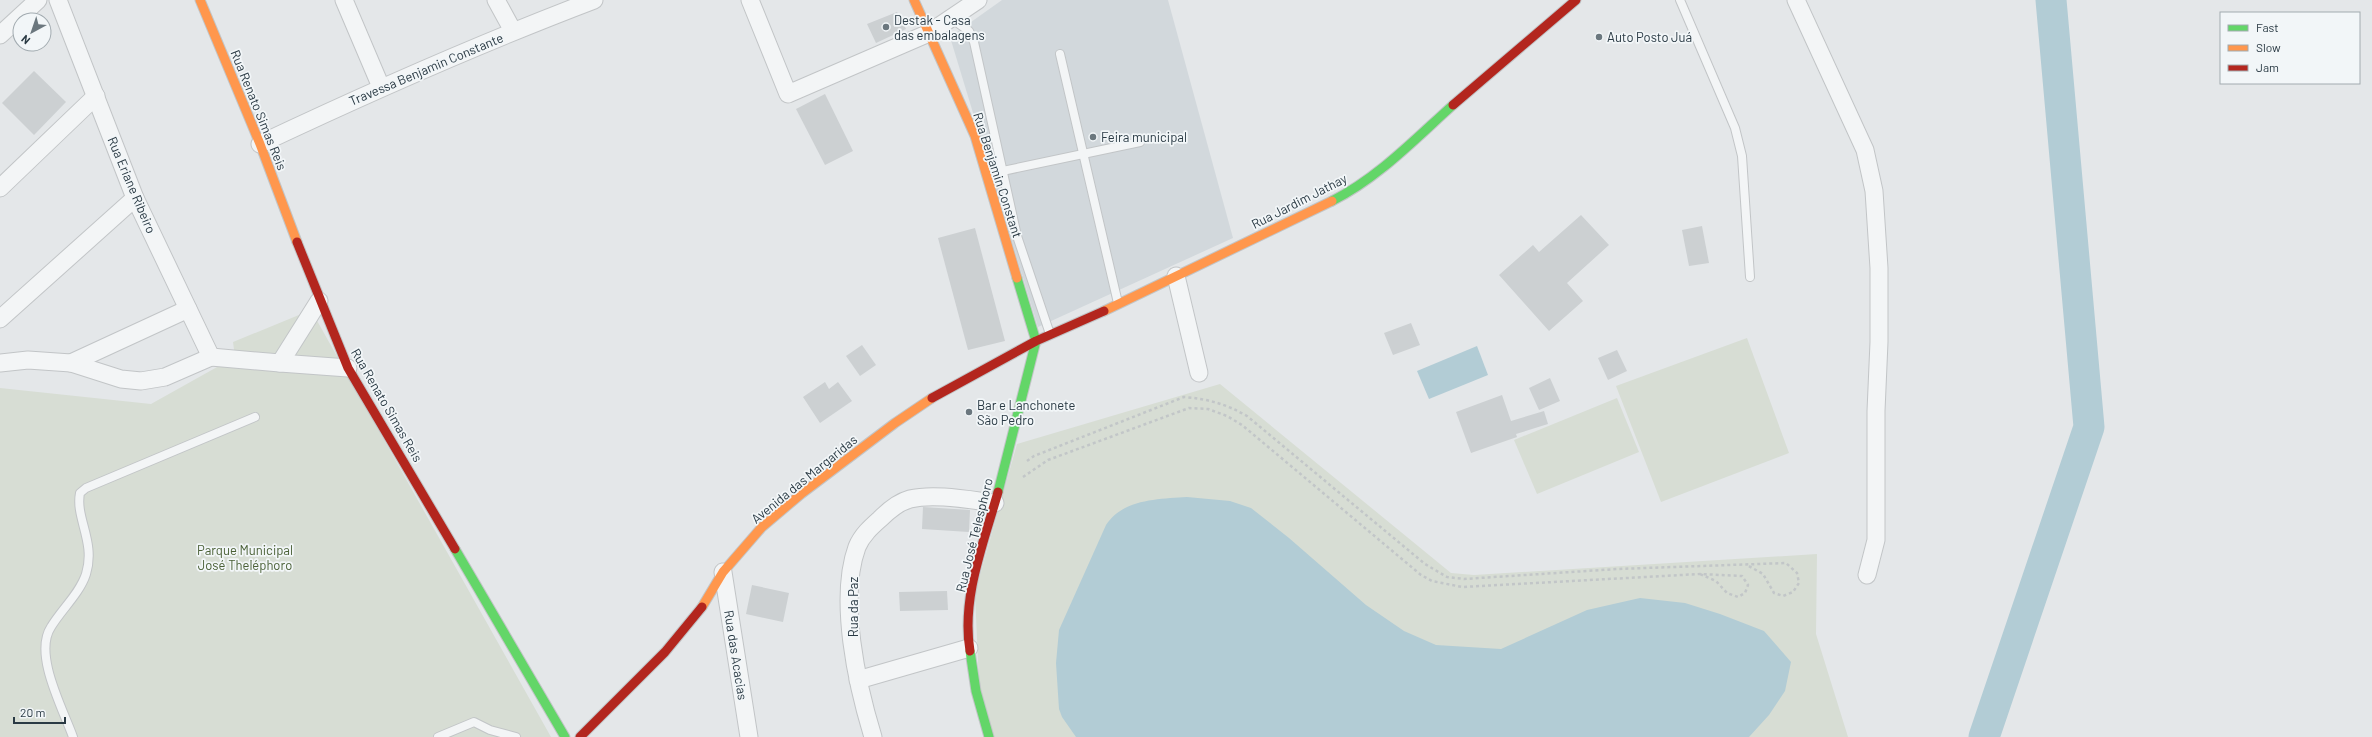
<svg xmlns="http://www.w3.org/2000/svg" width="2372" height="737" font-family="Barlow,sans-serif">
<rect width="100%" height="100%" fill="#e4e7e9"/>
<path fill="#d2d8dc" d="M 1002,0 L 1168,0 L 1233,238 L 1038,327 L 950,37 Z"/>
<g fill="#d7ddd4">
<path d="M 311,310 L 551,737 L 0,737 L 0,388 L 151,404 L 235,357 L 233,342 Z"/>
<path d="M 1747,338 L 1789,453 L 1661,502 L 1616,386 Z"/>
<path d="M 1220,384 L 1451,573 L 1474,575 L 1817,554 L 1816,634 L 1848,737 L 994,737 L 979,685 L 975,593 L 1017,444 Z"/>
<path d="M 1617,398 L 1639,452 L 1537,494 L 1514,440 Z"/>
</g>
<g fill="#b2ccd5">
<path d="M 1477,346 L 1488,375 L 1429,399 L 1417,371 Z"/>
<path d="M 1187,497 L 1230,501 L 1251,508 L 1289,538 L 1366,605 L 1404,631 L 1436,645 L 1501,649 L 1587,610 L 1640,598 L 1685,603 L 1720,614 L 1764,631 L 1791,662 L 1785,691 L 1769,715 L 1749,737 L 1076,737 L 1062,717 L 1059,709 L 1056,663 L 1059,630 L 1106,525 C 1123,499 1158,499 1187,497 Z"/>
</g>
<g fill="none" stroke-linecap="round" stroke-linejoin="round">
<path stroke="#b2ccd5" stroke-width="31" d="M 1984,737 L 2089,427 L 2051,0"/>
</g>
<g fill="#ccd0d2">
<path d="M 897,12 L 906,29 L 876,43 L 867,24 Z"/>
<path d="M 34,71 L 66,102 L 34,135 L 2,103 Z"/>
<path d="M 825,94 L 853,151 L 825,165 L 796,109 Z"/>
<path d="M 1581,215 L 1609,245 L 1567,283 L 1583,301 L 1549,331 L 1499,275 L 1533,245 L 1539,252 Z"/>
<path d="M 1702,226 L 1709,263 L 1689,266 L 1682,230 Z"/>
<path d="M 975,228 L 1005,341 L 968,350 L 938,238 Z"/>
<path d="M 1411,323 L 1420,345 L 1393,355 L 1384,333 Z"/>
<path d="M 862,345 L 876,365 L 860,376 L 846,356 Z"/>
<path d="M 1617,350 L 1627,371 L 1608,380 L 1598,358 Z"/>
<path d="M 1550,378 L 1560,401 L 1539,410 L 1529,388 Z"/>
<path d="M 825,382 L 829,389 L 838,382 L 852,401 L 820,423 L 803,397 Z"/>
<path d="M 1502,395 L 1511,421 L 1544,411 L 1548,424 L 1516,434 L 1517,437 L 1471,453 L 1456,412 Z"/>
<path d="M 923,507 L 970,510 L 969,532 L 922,529 Z"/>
<path d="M 752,585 L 789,593 L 783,622 L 746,614 Z"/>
<path d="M 947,591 L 948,610 L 900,611 L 899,592 Z"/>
</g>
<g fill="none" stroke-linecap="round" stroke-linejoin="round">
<defs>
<g id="lane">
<path d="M 1680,0 L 1735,128 L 1742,156 L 1750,277"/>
<path d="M 952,19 L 969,31 L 974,42 L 1017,236 L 1050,334"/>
<path d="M 1060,54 L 1118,303"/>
<path d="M 998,172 L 1140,142"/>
<path d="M 73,737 C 63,709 33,654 51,627 C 61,610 80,593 86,574 C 96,542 75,518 80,493 L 86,488 L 255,417"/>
<path d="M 438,737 L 474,722 L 490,730 L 516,737"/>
</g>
<g id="street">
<path d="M 58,0 L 135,198 L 211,357"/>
<path d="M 344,0 L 381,87"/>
<path d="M 496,0 L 513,31"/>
<path d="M 750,0 L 788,94 L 929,33 L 978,0"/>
<path d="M 1796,0 L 1865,150 L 1874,191 L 1879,268 L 1879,342 L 1876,411 L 1876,540 L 1867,575"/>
<path d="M 0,35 L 38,0"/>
<path d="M 260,144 C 370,92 481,43 594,0"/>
<path d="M 0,188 L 96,96"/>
<path d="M 1176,276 L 1199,373"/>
<path d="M 0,319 L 135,198"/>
<path d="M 0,363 L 28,360 L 71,363 L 121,379 L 141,381 L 165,377 L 211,357 L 280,363 L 319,301"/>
<path d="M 71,363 L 188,309"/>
<path d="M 280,363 L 348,368"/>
<path d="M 723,572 L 749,737"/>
<path d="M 858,680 L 969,648"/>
<path d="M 873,737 C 857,685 838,599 857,547 C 862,535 871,527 880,519 C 888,511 899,502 910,499 C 934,493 970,500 995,503"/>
</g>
<g id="fast">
<path d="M 1332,201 C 1378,178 1415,139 1453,105"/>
<path d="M 998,492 L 1036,341 L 1017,278"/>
<path d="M 455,549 L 565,737"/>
<path d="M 970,651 L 976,691 L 989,737"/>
</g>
<g id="slow">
<path d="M 200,0 L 260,144 L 297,242"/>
<path d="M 914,0 L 975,136 L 1017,278"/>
<path d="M 1104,311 L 1332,201"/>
<path d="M 702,607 L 723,572 L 762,527 L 801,494 L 895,423 L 932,398"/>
</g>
<g id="jam">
<path d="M 1453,105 L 1576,0"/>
<path d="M 297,242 L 348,368 L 455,549"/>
<path d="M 932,398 L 1036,341 L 1104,311"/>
<path d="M 970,651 C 961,598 984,542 998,492"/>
<path d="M 580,737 L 665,652 L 702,607"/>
</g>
</defs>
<use href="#lane" stroke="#c2c5c7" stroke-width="10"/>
<use href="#street" stroke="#c2c5c7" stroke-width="19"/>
<use href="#fast" stroke="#c2c5c7" stroke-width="11"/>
<use href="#slow" stroke="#c2c5c7" stroke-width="11"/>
<use href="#jam" stroke="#c2c5c7" stroke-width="11"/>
<g stroke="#c2c6c8" stroke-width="2.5" stroke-dasharray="3 3" stroke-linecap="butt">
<path d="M 1027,461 L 1034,456 L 1184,397 C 1208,399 1226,404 1247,416 L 1425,564 L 1447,577 L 1464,579 L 1617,569 L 1786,563 L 1797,573 L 1799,583 L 1793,592 L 1783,596 L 1774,593 L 1763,574 L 1747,565"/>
<path d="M 1023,477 L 1048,460 L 1189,408 L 1208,409 L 1227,416 L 1242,425 L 1421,575 L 1432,581 L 1462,587 L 1700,574 L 1742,576 L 1748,585 L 1745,593 L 1738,597 L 1727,593 L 1716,581 L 1700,574"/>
</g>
<use href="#lane" stroke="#f3f5f6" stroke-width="8"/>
<use href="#street" stroke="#f3f5f6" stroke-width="17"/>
<use href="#fast" stroke="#63d668" stroke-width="9"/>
<use href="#slow" stroke="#ff974d" stroke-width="9"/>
<use href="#jam" stroke="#b3261e" stroke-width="9"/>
</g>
<g fill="#6b777e" stroke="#f2f6f8" stroke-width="1.5">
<circle cx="886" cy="27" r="4"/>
<circle cx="1599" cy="37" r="4"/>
<circle cx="1093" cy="137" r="4"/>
<circle cx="969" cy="412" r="4"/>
</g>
<g text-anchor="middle" stroke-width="3.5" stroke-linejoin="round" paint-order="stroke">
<g font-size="13" fill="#2a3a44" stroke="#f2f6f8" text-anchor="start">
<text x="894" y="25">Destak - Casa<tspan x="894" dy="15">das embalagens</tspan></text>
<text x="1607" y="42">Auto Posto Juá</text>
<text x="1101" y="142">Feira municipal</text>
<text x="977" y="410">Bar e Lanchonete<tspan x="977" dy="15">São Pedro</tspan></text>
</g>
<g font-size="13" fill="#2a3a44" stroke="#f2f6f8">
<text transform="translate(426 69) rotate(-23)" y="5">Travessa Benjamin Constante</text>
<text transform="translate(259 110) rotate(68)" y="5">Rua Renato Simas Reis</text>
<text transform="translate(998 175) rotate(72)" y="5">Rua Benjamin Constant</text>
<text transform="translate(132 185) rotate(67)" y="5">Rua Eriane Ribeiro</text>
<text transform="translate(1299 201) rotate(-27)" y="5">Rua Jardim Jathay</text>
<text transform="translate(387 405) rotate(60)" y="5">Rua Renato Simas Reis</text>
<text transform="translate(804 479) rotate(-39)" y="5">Avenida das Margaridas</text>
<text transform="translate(974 535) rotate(-76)" y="5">Rua José Telesphoro</text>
<text transform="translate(853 607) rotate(-90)" y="5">Rua da Paz</text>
<text transform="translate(736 655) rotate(81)" y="5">Rua das Acacias</text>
</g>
<g font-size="13" fill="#4a6036" stroke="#f2f6f8">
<text x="245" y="555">Parque Municipal<tspan x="245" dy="15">José Theléphoro</tspan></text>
</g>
</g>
<rect x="2220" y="12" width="140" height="72" fill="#f2f6f8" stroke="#a2abb0"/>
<rect x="2228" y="25" width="20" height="6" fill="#63d668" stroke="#a2abb0"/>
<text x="2256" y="32" font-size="12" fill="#2a3a44">Fast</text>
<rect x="2228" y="45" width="20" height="6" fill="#ff974d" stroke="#a2abb0"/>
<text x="2256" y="52" font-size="12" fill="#2a3a44">Slow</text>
<rect x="2228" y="65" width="20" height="6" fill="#b3261e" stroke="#a2abb0"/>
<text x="2256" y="72" font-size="12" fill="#2a3a44">Jam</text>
<g transform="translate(32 32) rotate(220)"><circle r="19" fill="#f2f6f8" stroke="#a2abb0"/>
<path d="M0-3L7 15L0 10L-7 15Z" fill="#6b777e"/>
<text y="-6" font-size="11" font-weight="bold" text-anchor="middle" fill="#2a3a44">N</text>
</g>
<path d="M14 717v6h51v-6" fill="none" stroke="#2a3a44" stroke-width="2"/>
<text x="20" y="717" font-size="12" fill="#2a3a44" stroke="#f2f6f8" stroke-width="3" paint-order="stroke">20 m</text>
</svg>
